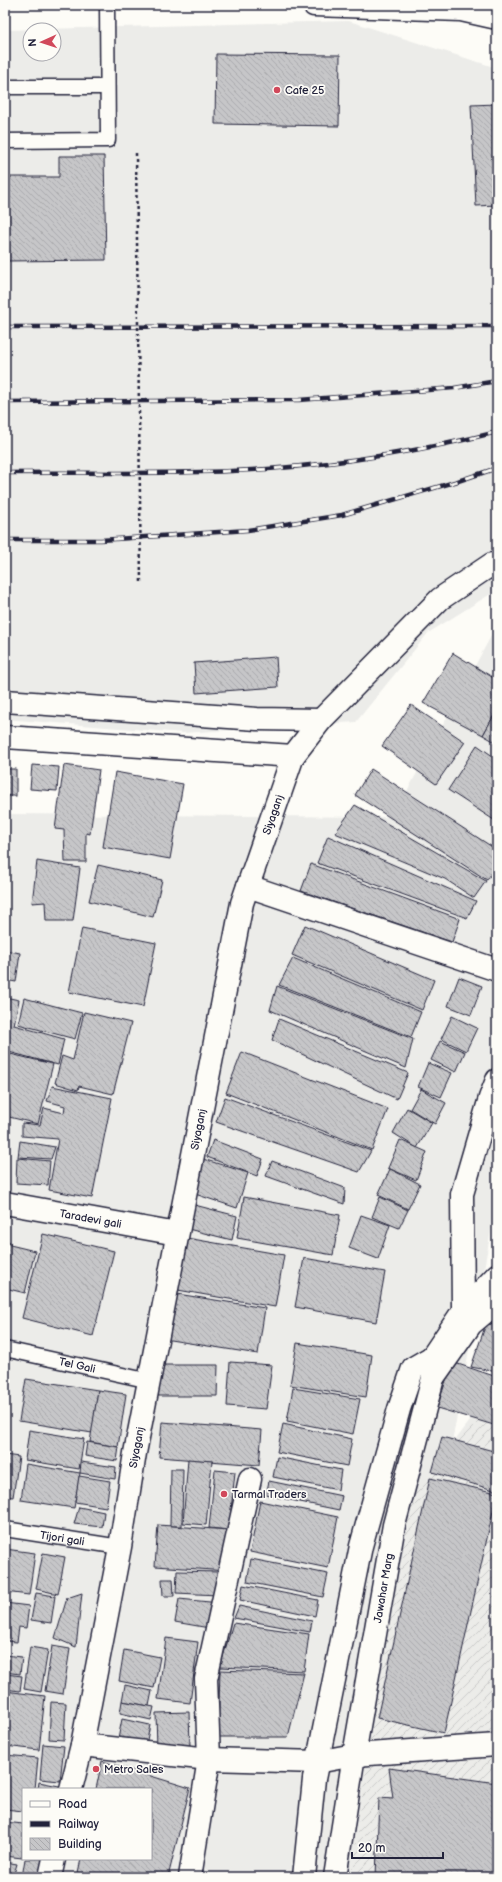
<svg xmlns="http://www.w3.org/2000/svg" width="502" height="1882" font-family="'Balsamiq Sans',sans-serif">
<defs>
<pattern id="industrial-furrows" width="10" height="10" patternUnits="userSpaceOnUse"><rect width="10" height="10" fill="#ecece9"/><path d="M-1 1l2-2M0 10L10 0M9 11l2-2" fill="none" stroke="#cacac9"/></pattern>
<pattern id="building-back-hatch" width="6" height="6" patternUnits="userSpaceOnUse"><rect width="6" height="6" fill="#c6c6c8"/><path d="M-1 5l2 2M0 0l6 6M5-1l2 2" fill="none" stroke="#aaaaad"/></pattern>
</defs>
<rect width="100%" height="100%" fill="#fdfcf7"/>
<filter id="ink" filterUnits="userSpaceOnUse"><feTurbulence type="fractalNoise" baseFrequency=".025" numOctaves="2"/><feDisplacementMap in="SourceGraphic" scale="8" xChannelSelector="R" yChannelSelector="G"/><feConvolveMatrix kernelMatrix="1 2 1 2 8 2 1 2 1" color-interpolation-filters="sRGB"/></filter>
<g filter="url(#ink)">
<g fill="#ecece9" fill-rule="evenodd">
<path d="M 349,21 L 497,68 L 497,590 L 428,633 L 356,722 L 183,733 L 5,719 L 5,30 ZM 30,30 L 54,30 L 54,54 L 30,54 Z"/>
<path d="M 497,625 L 497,1198 L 372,1877 L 5,1877 L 5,814 L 393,817 ZM 23,1789 L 151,1789 L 151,1859 L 23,1859 Z"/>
</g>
<path fill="url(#industrial-furrows)" d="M 497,1385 L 497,1877 L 351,1877 L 402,1511 Z"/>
<g fill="url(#building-back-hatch)" stroke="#22223b">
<path d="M 216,54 L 340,55 L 339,126 L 215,124 Z"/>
<path d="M 497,104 L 497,205 L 476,206 L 471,105 Z"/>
<path d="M 5,155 L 8,155 L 9,177 L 59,177 L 59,156 L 104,156 L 106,260 L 5,261 Z"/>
<path d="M 453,653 L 497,680 L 497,710 L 483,735 L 423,703 Z"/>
<path d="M 276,657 L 278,687 L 196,693 L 194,663 Z"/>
<path d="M 411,705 L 465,742 L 436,784 L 382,746 Z"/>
<path d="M 497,710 L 497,743 L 483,735 Z"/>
<path d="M 477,745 L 497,759 L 497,822 L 448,790 Z"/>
<path d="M 32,765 L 59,767 L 57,791 L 30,789 Z"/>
<path d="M 64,765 L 99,770 L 90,834 L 86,833 L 86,862 L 65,862 L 64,830 L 55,829 Z"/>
<rect x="5" y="769" width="11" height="27"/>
<path d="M 371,769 L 497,850 L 497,865 L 487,880 L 355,795 Z"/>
<path d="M 115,772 L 183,784 L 170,859 L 103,847 Z"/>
<path d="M 355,805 L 486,881 L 474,898 L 445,879 L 335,833 Z"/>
<path d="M 328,836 L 476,901 L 467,918 L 317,863 Z"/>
<path d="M 37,861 L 80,868 L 73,921 L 46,921 L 45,902 L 32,903 Z"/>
<path d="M 311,864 L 460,919 L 452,942 L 301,891 Z"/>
<path d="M 98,865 L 162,880 L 153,917 L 89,901 Z"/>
<path d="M 305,925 L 434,980 L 422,1010 L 292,955 Z"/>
<path d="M 82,928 L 156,943 L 143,1007 L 69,992 Z"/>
<path d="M 5,950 L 20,953 L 16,982 L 5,980 Z"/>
<path d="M 293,958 L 421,1012 L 411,1037 L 279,985 Z"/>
<path d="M 459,977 L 482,986 L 471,1015 L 448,1006 Z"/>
<path d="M 277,986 L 413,1039 L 406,1068 L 270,1010 Z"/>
<path d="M 5,997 L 19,1000 L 14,1025 L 64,1039 L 58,1065 L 5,1051 Z"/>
<path d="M 24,998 L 82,1013 L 75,1039 L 18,1024 Z"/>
<path d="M 84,1012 L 131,1023 L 113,1094 L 79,1086 L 78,1090 L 55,1083 L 62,1056 L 73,1060 Z"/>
<path d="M 452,1016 L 477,1028 L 466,1051 L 441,1039 Z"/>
<path d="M 279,1019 L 408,1073 L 397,1099 L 272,1040 Z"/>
<path d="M 440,1041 L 465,1052 L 456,1072 L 431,1060 Z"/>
<path d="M 242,1052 L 388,1109 L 372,1150 L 226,1093 Z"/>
<path d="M 6,1053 L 53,1064 L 38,1124 L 5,1116 Z"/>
<path d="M 428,1063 L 452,1073 L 441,1097 L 418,1087 Z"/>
<path d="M 52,1086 L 112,1098 L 92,1198 L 49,1190 L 58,1139 L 22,1136 L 22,1123 L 40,1125 L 44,1108 L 64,1113 L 65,1106 L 47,1101 Z"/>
<path d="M 421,1089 L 446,1103 L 435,1124 L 410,1109 Z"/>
<path d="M 225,1097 L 371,1151 L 359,1172 L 216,1122 Z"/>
<path d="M 407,1108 L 432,1123 L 417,1148 L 393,1133 Z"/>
<path d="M 213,1140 L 263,1159 L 257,1176 L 207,1157 Z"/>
<path d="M 400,1140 L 427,1152 L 416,1180 L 388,1168 Z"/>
<path d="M 20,1141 L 55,1147 L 51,1159 L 18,1157 Z"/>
<path d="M 17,1158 L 50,1161 L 48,1185 L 16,1183 Z"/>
<path d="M 203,1159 L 248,1173 L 237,1208 L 192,1193 Z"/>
<path d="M 272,1161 L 345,1188 L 344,1204 L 266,1176 Z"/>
<path d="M 390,1169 L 420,1184 L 408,1209 L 378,1195 Z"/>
<path d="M 244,1197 L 340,1215 L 333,1255 L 237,1238 Z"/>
<path d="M 380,1197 L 408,1210 L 399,1228 L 372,1217 Z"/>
<path d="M 187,1203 L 237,1216 L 232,1240 L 180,1227 Z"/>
<path d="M 361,1215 L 390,1225 L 378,1259 L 349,1248 Z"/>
<path d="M 43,1234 L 114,1251 L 93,1336 L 22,1318 Z"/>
<path d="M 181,1237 L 284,1255 L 275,1307 L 172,1289 Z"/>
<path d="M 5,1241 L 10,1242 L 10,1245 L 35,1251 L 25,1293 L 5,1288 Z"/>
<path d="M 304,1258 L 385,1272 L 376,1322 L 295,1307 Z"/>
<path d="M 171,1293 L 265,1308 L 258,1354 L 164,1339 Z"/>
<path d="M 486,1324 L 497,1325 L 497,1372 L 471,1367 Z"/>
<path d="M 297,1343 L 372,1355 L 366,1397 L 290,1385 Z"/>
<path d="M 230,1362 L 272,1365 L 266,1409 L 227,1406 Z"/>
<path d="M 452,1362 L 497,1377 L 497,1426 L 437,1408 Z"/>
<path d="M 158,1365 L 218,1365 L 217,1396 L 158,1396 Z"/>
<path d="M 26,1379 L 98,1390 L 92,1433 L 19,1421 Z"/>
<path d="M 293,1388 L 360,1399 L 353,1434 L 287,1421 Z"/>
<path d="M 98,1390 L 126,1394 L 118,1447 L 90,1442 Z"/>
<path d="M 162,1422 L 262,1430 L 259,1465 L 159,1457 Z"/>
<path d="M 283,1424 L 352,1439 L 347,1466 L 277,1452 Z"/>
<path d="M 29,1430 L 84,1439 L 79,1469 L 25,1460 Z"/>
<path d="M 442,1437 L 497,1452 L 497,1491 L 432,1472 Z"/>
<path d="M 87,1442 L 119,1447 L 117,1461 L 85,1456 Z"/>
<path d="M 5,1455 L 19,1457 L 13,1497 L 5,1496 Z"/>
<path d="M 277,1457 L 341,1470 L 338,1490 L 273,1477 Z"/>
<path d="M 188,1459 L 212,1461 L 206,1525 L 183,1523 Z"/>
<path d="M 81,1462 L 116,1467 L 115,1479 L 80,1473 Z"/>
<path d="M 26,1464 L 80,1473 L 74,1508 L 21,1500 Z"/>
<path d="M 171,1469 L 183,1469 L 182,1526 L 170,1526 Z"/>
<path d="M 215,1470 L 235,1472 L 229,1530 L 209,1528 Z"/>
<path d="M 79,1476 L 110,1481 L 106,1507 L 75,1502 Z"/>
<path d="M 430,1478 L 497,1493 L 444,1733 L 377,1718 Z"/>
<path d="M 269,1481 L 342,1496 L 339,1510 L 266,1495 Z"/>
<path d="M 260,1501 L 338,1517 L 328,1568 L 250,1552 Z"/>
<path d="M 79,1507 L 104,1512 L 102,1527 L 74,1524 Z"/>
<path d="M 158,1525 L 229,1530 L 227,1571 L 155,1566 Z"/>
<path d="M 5,1549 L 35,1553 L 29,1595 L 5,1592 Z"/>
<path d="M 43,1553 L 65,1557 L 58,1594 L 36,1589 Z"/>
<path d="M 251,1559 L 328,1574 L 323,1597 L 247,1582 Z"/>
<path d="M 177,1571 L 219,1572 L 218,1595 L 176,1593 Z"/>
<path d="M 162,1579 L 173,1579 L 174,1596 L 163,1596 Z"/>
<path d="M 243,1585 L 318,1600 L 315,1616 L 240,1600 Z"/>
<path d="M 36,1593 L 55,1596 L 51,1623 L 31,1620 Z"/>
<path d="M 82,1593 L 76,1647 L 55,1638 L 67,1598 Z"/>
<path d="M 179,1599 L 220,1603 L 215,1629 L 175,1622 Z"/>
<path d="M 5,1603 L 29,1606 L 26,1628 L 19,1627 L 17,1642 L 5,1641 Z"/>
<path d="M 239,1606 L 312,1621 L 310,1632 L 234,1618 Z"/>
<path d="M 233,1623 L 309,1634 L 304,1671 L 220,1667 Z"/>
<path d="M 166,1638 L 198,1642 L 190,1703 L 158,1699 Z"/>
<path d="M 52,1646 L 70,1649 L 63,1694 L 45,1691 Z"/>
<path d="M 30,1647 L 48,1650 L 41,1692 L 24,1689 Z"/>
<path d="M 124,1650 L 160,1657 L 154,1688 L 119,1681 Z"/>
<path d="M 5,1655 L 22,1657 L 20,1674 L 5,1672 Z"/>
<path d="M 220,1670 L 304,1673 L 288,1737 L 218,1737 Z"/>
<path d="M 5,1674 L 22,1676 L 20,1691 L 5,1689 Z"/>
<path d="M 125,1685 L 152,1691 L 149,1706 L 122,1701 Z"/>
<path d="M 5,1691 L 45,1696 L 39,1750 L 5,1746 Z"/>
<path d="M 122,1701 L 154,1707 L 151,1720 L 120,1713 Z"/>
<path d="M 51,1702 L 66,1703 L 64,1740 L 49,1739 Z"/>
<path d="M 189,1712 L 190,1747 L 157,1748 L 156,1713 Z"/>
<path d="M 122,1719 L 150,1725 L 146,1745 L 118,1739 Z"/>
<path d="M 43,1744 L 64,1746 L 60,1781 L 40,1779 Z"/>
<path d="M 5,1755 L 38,1758 L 35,1789 L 23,1789 L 23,1811 L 5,1809 Z"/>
<path d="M 102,1761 L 190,1788 L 168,1877 L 77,1877 L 81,1859 L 151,1859 L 151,1789 L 96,1789 Z"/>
<path d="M 389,1768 L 497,1783 L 497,1877 L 376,1877 L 379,1798 L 393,1799 Z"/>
<path d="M 39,1782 L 59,1786 L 59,1789 L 38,1789 Z"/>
<path d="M 5,1822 L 23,1824 L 22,1858 L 5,1856 Z"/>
<path d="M 25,1859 L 47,1859 L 44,1877 L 22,1877 Z"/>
<path d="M 5,1862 L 17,1864 L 13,1877 L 5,1877 Z"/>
</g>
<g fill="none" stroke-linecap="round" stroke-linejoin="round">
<defs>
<g id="lane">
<path d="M 5,87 L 107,87"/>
<path d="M 5,141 L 108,140 L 107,5"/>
<path id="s1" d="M 5,1349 L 150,1381"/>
<path id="s2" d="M 5,1529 L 120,1547"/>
</g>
<g id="street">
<path d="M 248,886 L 497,970"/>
<path id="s3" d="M 5,1203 L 177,1234"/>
<path d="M 463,1311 L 462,1194 L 490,1098 L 497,1080"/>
<path d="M 433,1378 L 471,1324 L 497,1302"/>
<path d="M 354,1755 L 497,1745"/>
<path d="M 190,1877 L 209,1759 L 206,1679 L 250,1479"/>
</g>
<g id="secondary">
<path d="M 314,5 L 461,10 L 497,18"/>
<path d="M 5,701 L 257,719 L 321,720"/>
<path d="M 5,737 L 293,756"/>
<path d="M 82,1745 L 209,1759 L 317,1762 L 354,1755"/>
<path id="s4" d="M 71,1789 L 82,1745 L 120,1547 L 135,1453 L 242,903 L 293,756 L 321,720 L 440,599 L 492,564 L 497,569"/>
<path d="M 50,1877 L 54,1859"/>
<path d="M 304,1877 L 314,1779 L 361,1546 L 399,1409 L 413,1368 L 432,1357"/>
<path id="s5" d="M 335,1877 L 354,1755 L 394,1525 L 433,1378 L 432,1357 L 463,1311 L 497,1275"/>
</g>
</defs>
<use href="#lane" stroke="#22223b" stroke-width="17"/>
<use href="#street" stroke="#22223b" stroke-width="25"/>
<use href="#secondary" stroke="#22223b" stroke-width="25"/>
<use href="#lane" stroke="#fdfcf7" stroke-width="14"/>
<use href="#street" stroke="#fdfcf7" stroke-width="22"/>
<use href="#secondary" stroke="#fdfcf7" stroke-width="22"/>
<defs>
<g id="rail">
<path d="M 5,327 L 497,326"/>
<path d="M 5,402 L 299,400 L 454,388 L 497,381"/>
<path d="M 5,473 C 92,472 181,475 268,469 C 345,463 422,451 497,432"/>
<path d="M 5,540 L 101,540 L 248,530 L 342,515 L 458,481 L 497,468"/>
</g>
</defs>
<use href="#rail" stroke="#22223b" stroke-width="4.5"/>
<use href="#rail" stroke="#fdfcf7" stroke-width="3" stroke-dasharray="9" stroke-linecap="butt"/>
<path stroke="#22223b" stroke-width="2.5" stroke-dasharray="3 3" stroke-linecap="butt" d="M 136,153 L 141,585"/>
</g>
</g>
<g fill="#d1495b" stroke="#fdfcf7" stroke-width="1.5">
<circle cx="277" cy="90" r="4"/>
<circle cx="224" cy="1494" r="4"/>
<circle cx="96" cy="1769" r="4"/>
</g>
<g text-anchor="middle" stroke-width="3.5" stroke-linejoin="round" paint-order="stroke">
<g font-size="11" fill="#22223b" stroke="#fdfcf7" text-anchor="start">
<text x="285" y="94">Cafe 25</text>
<text x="232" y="1498">Tarmal Traders</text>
<text x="104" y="1773">Metro Sales</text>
</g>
<g font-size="11" fill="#22223b" stroke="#fdfcf7">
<text dy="4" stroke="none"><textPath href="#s4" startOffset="996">Siyaganj</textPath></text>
<text dy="4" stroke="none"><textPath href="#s4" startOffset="672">Siyaganj</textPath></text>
<text dy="4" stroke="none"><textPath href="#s3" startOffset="87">Taradevi gali</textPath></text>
<text dy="4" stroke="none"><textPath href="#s1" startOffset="74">Tel Gali</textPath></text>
<text dy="4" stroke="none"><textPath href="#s4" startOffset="348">Siyaganj</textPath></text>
<text dy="4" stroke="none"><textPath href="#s2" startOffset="58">Tijori gali</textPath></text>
<text dy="4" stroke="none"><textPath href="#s5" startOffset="293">Jawahar Marg</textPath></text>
</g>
</g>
<rect width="502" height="1882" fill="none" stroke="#fdfcf7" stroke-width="20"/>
<rect x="10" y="10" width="482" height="1862" fill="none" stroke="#22223b" stroke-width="1.5" filter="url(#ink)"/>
<rect x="22" y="1788" width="130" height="72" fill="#fdfcf7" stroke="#a5a5ac"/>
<rect x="30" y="1801" width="20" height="6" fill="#fdfcf7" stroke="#a5a5ac"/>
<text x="58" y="1808" font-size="12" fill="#22223b">Road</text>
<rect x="30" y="1821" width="20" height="6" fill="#22223b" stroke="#a5a5ac"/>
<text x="58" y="1828" font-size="12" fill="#22223b">Railway</text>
<rect x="30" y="1838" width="20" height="12" fill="url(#building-back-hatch)" stroke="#a5a5ac"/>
<text x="58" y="1848" font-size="12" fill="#22223b">Building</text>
<g transform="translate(42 42) rotate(267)"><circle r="19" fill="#fdfcf7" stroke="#a5a5ac"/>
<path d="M0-3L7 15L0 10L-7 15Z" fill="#d1495b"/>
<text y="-6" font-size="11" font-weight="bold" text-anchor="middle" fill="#22223b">N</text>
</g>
<path d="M352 1852v6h91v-6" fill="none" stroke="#22223b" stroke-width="2"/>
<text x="358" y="1852" font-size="12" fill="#22223b" stroke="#fdfcf7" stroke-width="3" paint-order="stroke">20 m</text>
</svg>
